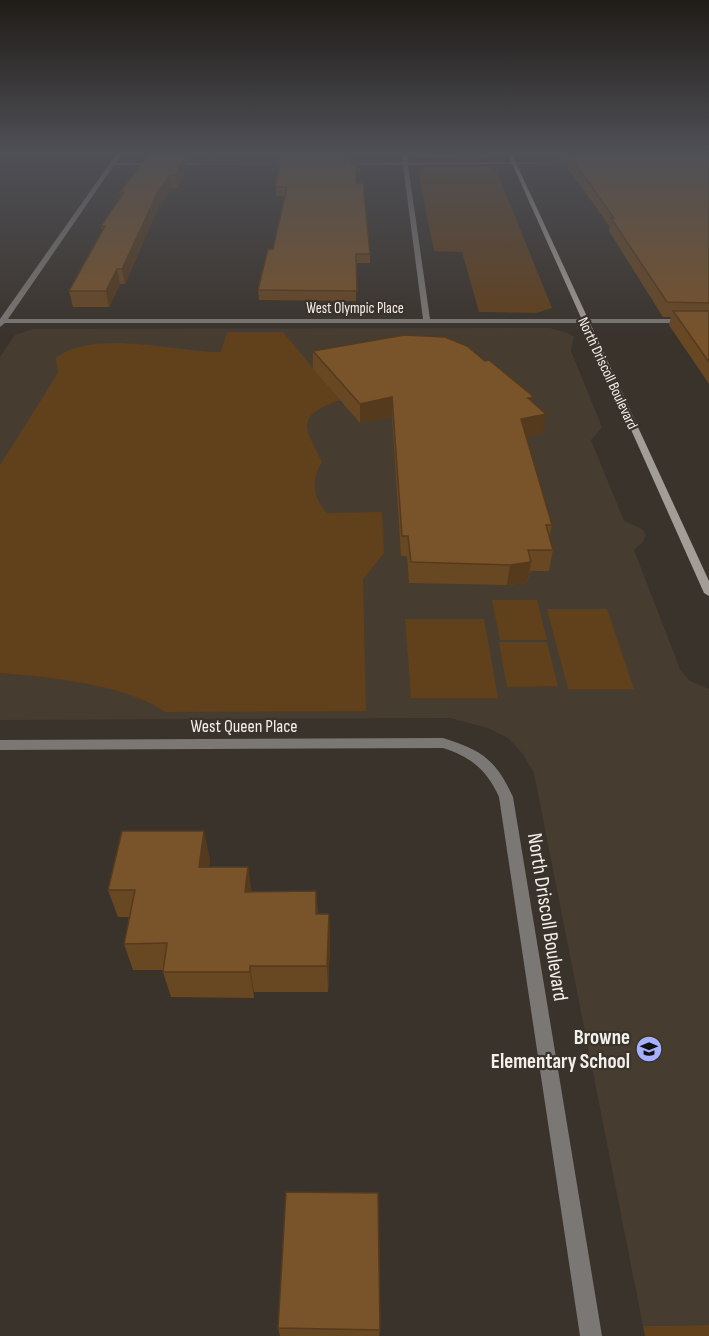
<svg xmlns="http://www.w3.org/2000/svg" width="709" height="1336" font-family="'Sofia Sans Condensed',sans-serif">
<rect width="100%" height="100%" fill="#3a332c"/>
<path fill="#473c30" d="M 550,328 L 568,333 L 574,337 L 571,351 L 602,427 L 591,440 L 624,521 L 642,529 L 646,535 L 643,542 L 634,550 L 680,669 L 690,681 L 709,689 L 709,1325 L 643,1326 L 534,773 L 523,754 L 508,738 L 488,728 L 450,718 L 0,720 L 0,357 L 15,335 L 33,329 Z"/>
<g fill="#61401c">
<path d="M 415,152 L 490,152 L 492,157 L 480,160 L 418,158 Z"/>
<path d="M 425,167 L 487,167 L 497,172 L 552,308 L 536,313 L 479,312 L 462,252 L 434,251 L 418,171 Z"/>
<path d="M 227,332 L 283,332 L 340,400 C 295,416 304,426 322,462 C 311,481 312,496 327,513 L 382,512 L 384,553 L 363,579 L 366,711 L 165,712 C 129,685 45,676 0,673 L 0,465 L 58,373 L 56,358 C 92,328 177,352 221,352 Z"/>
<path d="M 492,600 L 537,600 L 547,640 L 500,640 Z"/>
<path d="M 547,609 L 607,609 L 634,689 L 568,689 Z"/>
<path d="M 405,619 L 484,619 L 498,698 L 411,698 Z"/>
<path d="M 499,642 L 547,642 L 558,686 L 507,687 Z"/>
<path d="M 709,1325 L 709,1336 L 645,1336 L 643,1326 Z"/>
</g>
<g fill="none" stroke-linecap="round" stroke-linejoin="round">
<g fill="#7b7774" fill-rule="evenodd">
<path d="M 0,152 L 5,152 L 0,154 Z"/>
<path d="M 118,152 L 123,152 L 116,163 L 296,164 L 114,165 L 8,319 L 423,319 L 403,165 L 336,164 L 403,162 L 402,152 L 406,152 L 408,162 L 584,163 L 408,165 L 430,319 L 709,319 L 709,323 L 5,323 L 0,327 L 0,319 Z"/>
<path d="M 443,738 C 482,750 496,760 513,797 L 602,1336 L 580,1336 L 499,797 C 487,770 471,757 443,748 L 0,750 L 0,740 Z"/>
</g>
<path fill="#a39d97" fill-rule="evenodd" d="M 507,152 L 511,152 L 709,581 L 709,596 L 704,593 Z"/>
</g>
<g fill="#684723">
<path d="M 153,152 L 193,152 L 189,160 L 186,161 L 186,167 L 178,188 L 172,188 L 159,206 L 125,284 L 120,284 L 109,307 L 73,307 L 69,291 L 102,231 L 101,226 L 121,197 L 120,192 L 154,155 Z"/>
<path d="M 203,152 L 214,152 L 210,160 Z"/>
<path d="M 281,152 L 351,152 L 351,159 L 370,254 L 370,263 L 356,263 L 356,301 L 259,300 L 258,290 L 273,249 L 285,196 L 276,196 L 276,187 L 281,159 Z"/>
<path d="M 557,152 L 709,152 L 709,384 L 669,325 L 671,317 L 663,317 L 609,231 L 610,227 L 567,167 L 568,160 L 562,160 Z"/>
<path d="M 313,351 L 533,402 L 543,433 L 526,436 L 552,525 L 549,537 L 553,550 L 549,571 L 530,571 L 527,583 L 507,585 L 409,583 L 407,556 L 401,556 L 392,416 L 360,423 L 313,369 Z"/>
<path d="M 210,859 L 209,867 L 248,867 L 251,892 L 316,891 L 318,914 L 329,914 L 330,941 L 328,992 L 254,992 L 254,998 L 171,997 L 163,972 L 164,970 L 133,970 L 124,944 L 129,917 L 118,917 L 108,890 Z"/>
<path d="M 278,1328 L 380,1330 L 379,1336 L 280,1336 Z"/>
</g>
<g fill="#553a1d">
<path d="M 188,152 L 193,152 L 189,160 Z"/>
<path d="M 209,152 L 214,152 L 210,160 Z"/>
<path d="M 185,155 L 186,167 L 178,188 L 176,175 Z"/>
<path d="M 170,175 L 172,188 L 159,206 L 125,284 L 122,269 L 158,192 Z"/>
<path d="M 117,269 L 120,284 L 109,307 L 106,291 Z"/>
<path d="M 392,397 L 392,416 L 360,423 L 360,404 Z"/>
<path d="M 546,414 L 543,433 L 518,438 L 521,419 Z"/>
<path d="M 531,562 L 527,583 L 507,585 L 510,565 Z"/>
<path d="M 204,831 L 210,859 L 205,894 L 199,867 Z"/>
<path d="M 248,867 L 252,894 L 245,892 Z"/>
<path d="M 316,891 L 318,918 L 316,914 Z"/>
<path d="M 329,914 L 330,941 L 328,992 L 327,966 Z"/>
<path d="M 250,966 L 254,992 L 254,998 L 250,972 Z"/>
</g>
<g fill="#795329" stroke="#553a1d" stroke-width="1.5">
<rect x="281" y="152" width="70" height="1"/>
<path d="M 148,155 L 185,155 L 176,175 L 170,175 L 158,192 L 122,269 L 117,269 L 106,291 L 69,291 L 105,226 L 101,226 L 124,192 L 120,192 Z"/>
<path d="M 569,155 L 709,155 L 709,303 L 667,302 L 611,218 L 614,218 Z"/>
<path d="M 280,159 L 352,159 L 352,165 L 356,165 L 356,183 L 363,183 L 370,254 L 356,254 L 357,291 L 258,290 L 268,249 L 273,249 L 287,187 L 276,187 Z"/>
<path d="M 673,311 L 709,311 L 709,362 Z"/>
<path d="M 404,335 L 445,337 L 467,346 L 485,361 L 489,360 L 534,397 L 528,398 L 546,414 L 521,419 L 552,525 L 546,525 L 553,550 L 528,550 L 531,562 L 510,565 L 411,562 L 408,536 L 402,536 L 392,397 L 360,404 L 313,351 Z"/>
<path d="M 122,831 L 204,831 L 199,867 L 248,867 L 245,892 L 316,891 L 316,914 L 329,914 L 327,966 L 250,966 L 250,972 L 163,972 L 167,943 L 124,944 L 135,890 L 108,890 Z"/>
<path d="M 286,1192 L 378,1193 L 380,1330 L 278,1328 Z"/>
</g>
<linearGradient id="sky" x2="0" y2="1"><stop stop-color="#201c18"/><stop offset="0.45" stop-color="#4f5056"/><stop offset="1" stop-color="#4f5056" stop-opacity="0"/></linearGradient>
<rect width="709" height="339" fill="url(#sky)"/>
<defs>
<symbol id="school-disc" viewBox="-11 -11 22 22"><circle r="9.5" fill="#a5b1fc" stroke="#3a332c"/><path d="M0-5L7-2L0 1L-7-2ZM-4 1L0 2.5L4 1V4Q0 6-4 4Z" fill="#111"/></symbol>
</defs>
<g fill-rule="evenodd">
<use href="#school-disc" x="634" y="1034" width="30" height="30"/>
</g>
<g text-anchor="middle" stroke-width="4.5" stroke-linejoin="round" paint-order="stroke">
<g font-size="15" fill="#f3efea" stroke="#3a332c">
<text x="355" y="313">West Olympic Place</text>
<text transform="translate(608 373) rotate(65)" y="5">North Driscoll Boulevard</text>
</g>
<g font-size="18" fill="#f3efea" stroke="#3a332c">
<text x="244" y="732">West Queen Place</text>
</g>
<g font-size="21" fill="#f3efea" stroke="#3a332c">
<text transform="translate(548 917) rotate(81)" y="7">North Driscoll Boulevard</text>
</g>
<g font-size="21" font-weight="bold" fill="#f3efea" stroke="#3a332c" text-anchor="end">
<text x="630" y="1044">Browne<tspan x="630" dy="24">Elementary School</tspan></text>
</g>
</g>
</svg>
